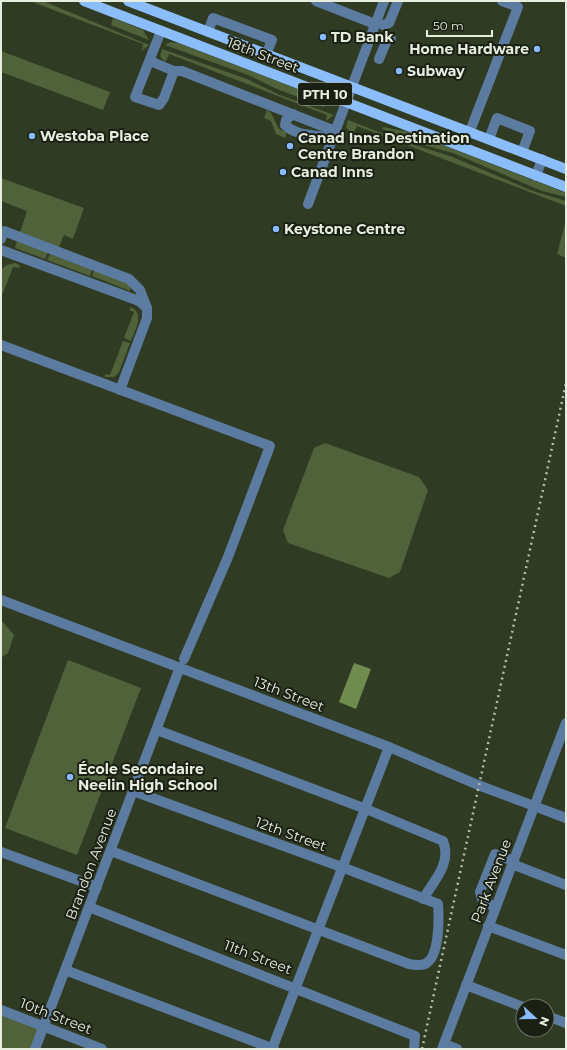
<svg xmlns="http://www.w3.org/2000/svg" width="567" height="1050" font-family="Montserrat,sans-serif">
<rect width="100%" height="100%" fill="#303b23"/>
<g fill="#50623a">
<path d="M 30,1 L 43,1 L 149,45 L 142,51 L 143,44 Z"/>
<path d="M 113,18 L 143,30 L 149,40 L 111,25 Z"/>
<path d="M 170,42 L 178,43 L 326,100 L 324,107 L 277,89 L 248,75 L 165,45 Z"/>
<path d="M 162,49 L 247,79 L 280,95 L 334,115 L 326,121 L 327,115 L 169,54 L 166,61 L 164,61 L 160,56 Z"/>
<path d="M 1,51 L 110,92 L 103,110 L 1,72 Z"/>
<path d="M 267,110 L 271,113 L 279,129 L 287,132 L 285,138 L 276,134 L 271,121 L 264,118 Z"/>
<path d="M 348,120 L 402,141 L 450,156 L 533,191 L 566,201 L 566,206 L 357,126 L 354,132 L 351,133 L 346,127 Z"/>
<path d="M 383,127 L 409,132 L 566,193 L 566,197 L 542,191 L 453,153 L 427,146 L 382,129 Z"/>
<path d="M 1,178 L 84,208 L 73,239 L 64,235 L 59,247 L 20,232 L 27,211 L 1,201 Z"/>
<path d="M 566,220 L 566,258 L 557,254 Z"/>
<path d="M 17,241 L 49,250 L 45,259 L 15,248 Z"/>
<path d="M 50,254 L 92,270 L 90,276 L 47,260 Z"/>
<path d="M 15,263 L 19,265 L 20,268 L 13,267 L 3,293 L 1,293 L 1,270 L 6,265 Z"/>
<path d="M 95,268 L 126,279 L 131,287 L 130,291 L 92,276 Z"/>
<path d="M 131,307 C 145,314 135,330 131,341 L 124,338 L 134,312 L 129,310 Z"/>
<path d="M 123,341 L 130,343 L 119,372 L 114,377 L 105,377 L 105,374 L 110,375 Z"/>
<path d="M 325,443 L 419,477 L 428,490 L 400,572 L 389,578 L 288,543 L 283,530 L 314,448 Z"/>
<path d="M 1,620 L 14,635 L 8,653 L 1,658 Z"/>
<path d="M 68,660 L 141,688 L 77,855 L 5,828 Z"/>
<path d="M 1,1010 L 44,1026 L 35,1049 L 1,1049 Z"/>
</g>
<path fill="#708b4e" d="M 354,663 L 371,669 L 356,709 L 339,702 Z"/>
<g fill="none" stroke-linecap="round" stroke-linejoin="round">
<g stroke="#5c7ba0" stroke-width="10">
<path d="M 316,1 L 375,24"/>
<path d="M 383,25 L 389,23 L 398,1"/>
<path d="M 161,31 L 135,97 L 159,105 L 164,98 L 174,71"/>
<path d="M 208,32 L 213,18 L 272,40 L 266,55"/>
<path d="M 379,59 L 387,40 L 391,39"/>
<path d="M 150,61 L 174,71 L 182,71 L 335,131"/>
<path d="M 293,114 L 286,120 L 285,125 C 299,138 316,133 332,139"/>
<path d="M 470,131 L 518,7 L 502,1"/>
<path d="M 489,139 L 497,118 L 530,131 L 522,152"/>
<path d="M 536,176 L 542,159"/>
<path d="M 308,204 L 384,1"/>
<path d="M 1,239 L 4,231 L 129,279 L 140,290 L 147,308"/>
<path d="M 1,250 L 139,301 L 147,308 L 147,318 L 120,390"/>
<path d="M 1,345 L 270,446 L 228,557 L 184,659"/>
<path d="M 1,600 L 389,747 L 478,785 L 566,818"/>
<path d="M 157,730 L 366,809 L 443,841 C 452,863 434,881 423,899"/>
<path d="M 111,851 L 409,964 C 414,965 420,966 425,964 C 440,957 439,918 438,904 L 347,869 L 133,791"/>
<path d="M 1,852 L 97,887"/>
<path d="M 512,864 L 566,885"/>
<path d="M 89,907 L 415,1036 L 414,1049"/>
<path d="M 496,907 L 483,902 L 480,892 L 495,854 L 513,861"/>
<path d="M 488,926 L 566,955"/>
<path d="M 65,970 L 274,1049"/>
<path d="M 466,985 L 523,1007"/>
<path d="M 1,1010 L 102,1049"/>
<path d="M 547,1016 L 566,1023"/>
<path d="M 444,1044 L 457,1049"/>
<path d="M 35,1049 L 180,667"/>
<path d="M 272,1049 L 389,747"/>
<path d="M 442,1049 L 566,723"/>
</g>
<g stroke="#8bbdfa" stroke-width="10">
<path d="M 84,1 L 566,187"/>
<path d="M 128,1 L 566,169"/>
</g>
<path stroke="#b4bcab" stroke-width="2.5" stroke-dasharray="2 4" stroke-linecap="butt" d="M 422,1049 L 566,383"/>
</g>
<g fill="#87bbfb" stroke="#1b2015" stroke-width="1.5">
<circle cx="323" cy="37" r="4"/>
<circle cx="537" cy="49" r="4"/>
<circle cx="399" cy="71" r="4"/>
<circle cx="32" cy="136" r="4"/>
<circle cx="290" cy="146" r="4"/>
<circle cx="283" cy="172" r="4"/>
<circle cx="276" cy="229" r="4"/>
<circle cx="70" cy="777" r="4"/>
</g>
<g text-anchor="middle" stroke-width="4" stroke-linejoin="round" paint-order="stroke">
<rect fill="#1b2015" stroke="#aab0a2" stroke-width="1" x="298" y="83" width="54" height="22" rx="3"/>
<g font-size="13" font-weight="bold" fill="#e7eedf">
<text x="325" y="99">PTH 10</text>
</g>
<g font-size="14" font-weight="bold" fill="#e7eedf" stroke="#1b2015" text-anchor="start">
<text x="331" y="42">TD Bank</text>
<text x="529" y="54" text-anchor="end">Home Hardware</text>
<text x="407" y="76">Subway</text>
<text x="40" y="141">Westoba Place</text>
<text x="298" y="143">Canad Inns Destination<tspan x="298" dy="16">Centre Brandon</tspan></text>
<text x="291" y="177">Canad Inns</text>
<text x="284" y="234">Keystone Centre</text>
<text x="78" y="774">École Secondaire<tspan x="78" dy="16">Neelin High School</tspan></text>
</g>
<g font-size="14" fill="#e7eedf" stroke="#1b2015">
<text transform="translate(263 55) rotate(21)" y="5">18th Street</text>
<text transform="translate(289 694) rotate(21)" y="5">13th Street</text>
<text transform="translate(291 834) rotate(20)" y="5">12th Street</text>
<text transform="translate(91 864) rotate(-69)" y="5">Brandon Avenue</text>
<text transform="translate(491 881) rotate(-69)" y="5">Park Avenue</text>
<text transform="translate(258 957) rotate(21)" y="5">11th Street</text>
<text transform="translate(56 1016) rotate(21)" y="5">10th Street</text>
</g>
</g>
<rect width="567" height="1050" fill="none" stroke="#e7eedf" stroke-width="4"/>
<g transform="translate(535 1018) rotate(111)"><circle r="19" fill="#1b2015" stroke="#6d7266"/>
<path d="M0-3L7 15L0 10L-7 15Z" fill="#87bbfb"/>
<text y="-6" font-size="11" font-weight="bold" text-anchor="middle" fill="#e7eedf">N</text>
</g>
<path d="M427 30v6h65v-6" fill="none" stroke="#e7eedf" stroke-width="2"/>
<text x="433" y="30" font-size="12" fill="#e7eedf" stroke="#1b2015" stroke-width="3" paint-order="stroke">50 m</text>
</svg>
